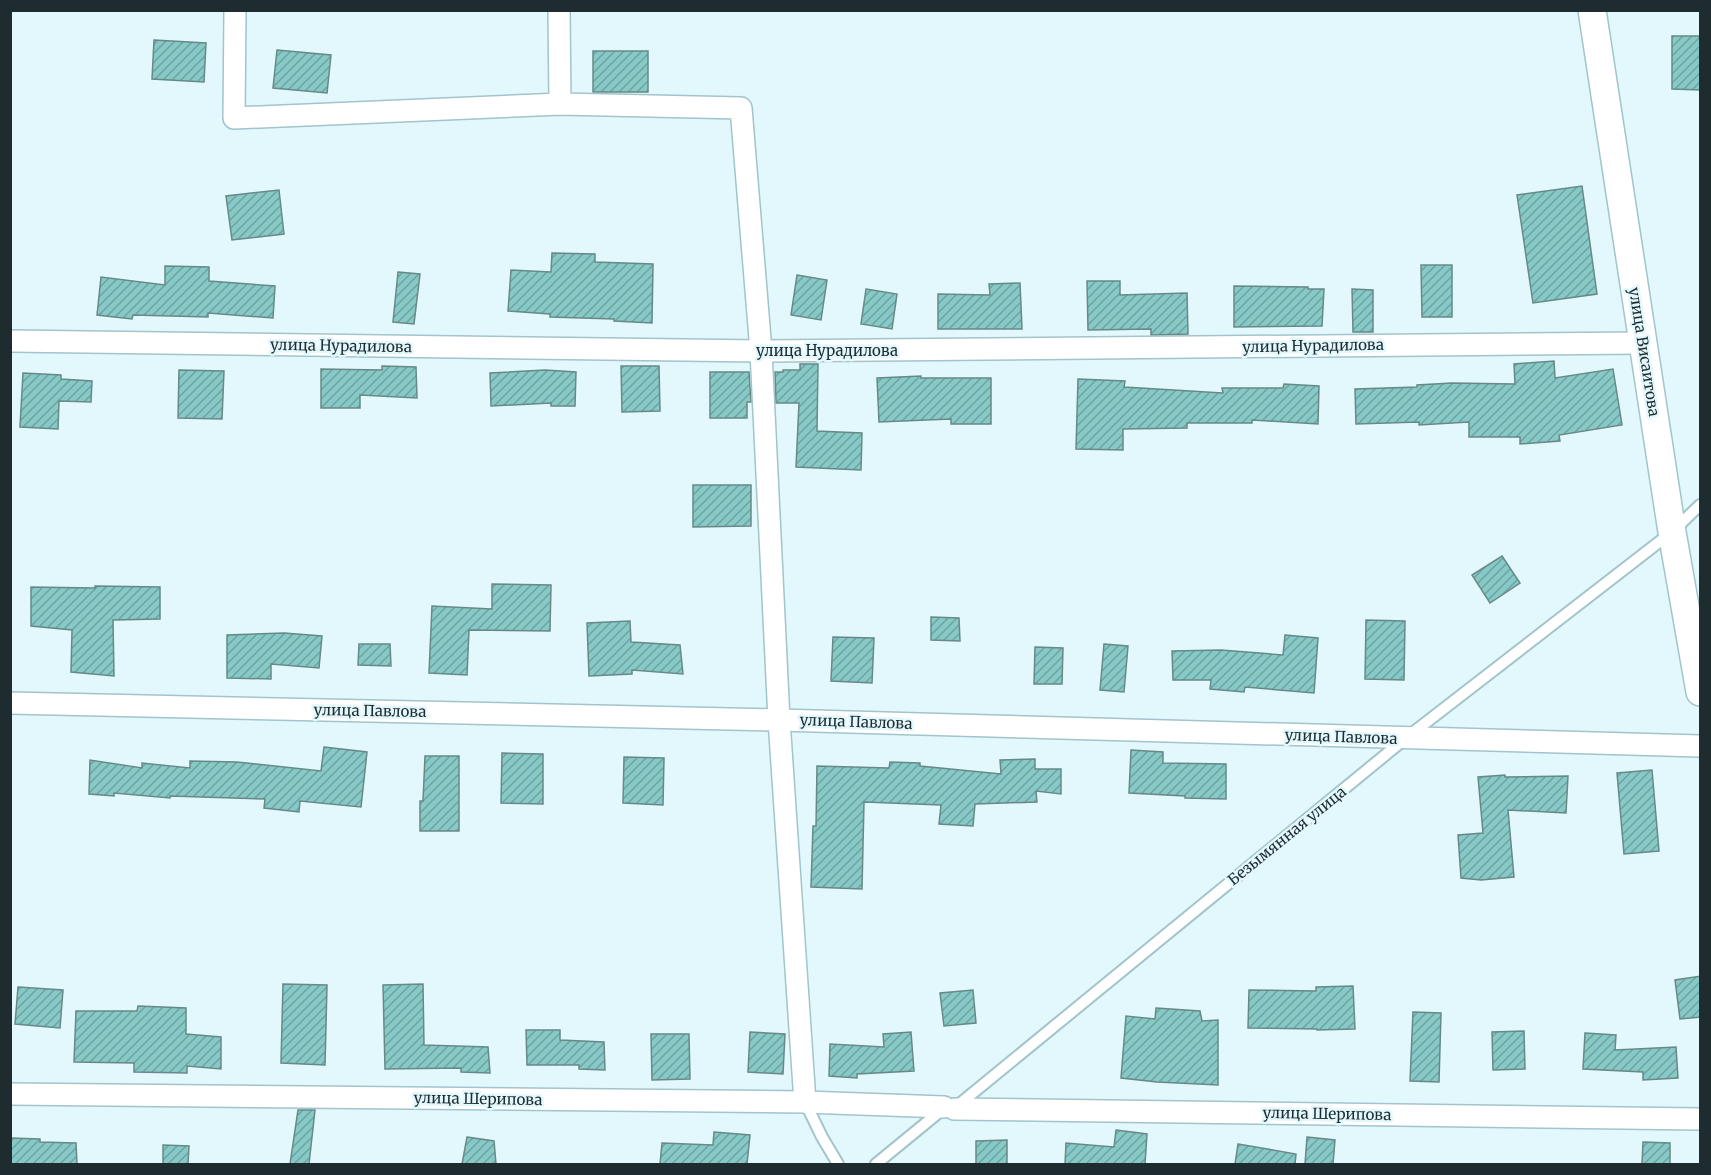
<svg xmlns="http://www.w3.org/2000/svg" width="1711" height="1175" font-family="Merriweather,serif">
<defs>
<pattern id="building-hatch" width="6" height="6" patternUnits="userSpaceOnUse" patternTransform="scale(1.5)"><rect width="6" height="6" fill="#86c9c6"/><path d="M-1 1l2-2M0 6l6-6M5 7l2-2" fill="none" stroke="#6da3a1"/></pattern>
</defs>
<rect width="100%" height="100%" fill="#e3f8fc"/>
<g fill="url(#building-hatch)" stroke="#678987" stroke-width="1.5">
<path d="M 1672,36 L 1701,36 L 1701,90 L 1672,89 Z"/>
<path d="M 154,40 L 206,43 L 204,82 L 152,79 Z"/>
<path d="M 277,50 L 331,55 L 327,93 L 273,88 Z"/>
<rect x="593" y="51" width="55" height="41"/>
<path d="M 1582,186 L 1597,294 L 1533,303 L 1517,195 Z"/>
<path d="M 279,190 L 284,234 L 232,240 L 226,196 Z"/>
<path d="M 552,253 L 595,254 L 595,262 L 653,264 L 652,323 L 614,321 L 614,319 L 550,317 L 550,314 L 508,311 L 511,270 L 551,272 Z"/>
<path d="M 1421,265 L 1452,265 L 1452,317 L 1422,317 Z"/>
<path d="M 165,266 L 209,267 L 209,281 L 275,286 L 273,318 L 208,313 L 208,317 L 133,315 L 132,319 L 97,315 L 101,277 L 165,285 Z"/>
<path d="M 398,272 L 420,274 L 414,324 L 393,322 Z"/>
<path d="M 797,275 L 827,280 L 821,320 L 791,315 Z"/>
<path d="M 1087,281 L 1120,281 L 1120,295 L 1187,293 L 1188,334 L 1151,335 L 1151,329 L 1088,330 Z"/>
<path d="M 1020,283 L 1022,329 L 938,329 L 938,294 L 990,295 L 989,284 Z"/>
<path d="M 1234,286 L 1308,287 L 1308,289 L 1324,289 L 1322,326 L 1234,327 Z"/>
<path d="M 866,289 L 897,294 L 892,329 L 861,324 Z"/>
<path d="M 1352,289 L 1373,290 L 1373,332 L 1353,332 Z"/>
<path d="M 1554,361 L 1555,378 L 1613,369 L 1622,425 L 1559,435 L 1560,441 L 1520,444 L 1520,437 L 1469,437 L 1469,422 L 1419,425 L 1419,422 L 1356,424 L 1355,389 L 1417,387 L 1417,385 L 1452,383 L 1515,384 L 1514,364 Z"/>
<path d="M 800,364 L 818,364 L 817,431 L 862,433 L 861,470 L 796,467 L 799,403 L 776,403 L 775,372 L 783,372 L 783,370 L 800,370 Z"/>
<path d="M 382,366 L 416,367 L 417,398 L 360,395 L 360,408 L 321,408 L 321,369 L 382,370 Z"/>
<path d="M 621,366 L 659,366 L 660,411 L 622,412 Z"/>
<path d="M 179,370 L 224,371 L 222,419 L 178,418 Z"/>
<path d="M 545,370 L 576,372 L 575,406 L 551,406 L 551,403 L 491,406 L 490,373 Z"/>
<path d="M 710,372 L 749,372 L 751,402 L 747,402 L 747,418 L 710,418 Z"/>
<path d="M 23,373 L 61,375 L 61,379 L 92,381 L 91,402 L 59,401 L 58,429 L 20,427 Z"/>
<path d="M 921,376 L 921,378 L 991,378 L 991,424 L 951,424 L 951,419 L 879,422 L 877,378 Z"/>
<path d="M 1078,379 L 1125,381 L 1124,387 L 1223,393 L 1222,388 L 1283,388 L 1284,384 L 1319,386 L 1318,424 L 1252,420 L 1252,423 L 1187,423 L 1187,428 L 1123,429 L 1123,450 L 1076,449 Z"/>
<path d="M 693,485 L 751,485 L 751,526 L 693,527 Z"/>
<path d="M 1502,556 L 1520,583 L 1490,603 L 1472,575 Z"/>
<path d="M 492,584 L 551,585 L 550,631 L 469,630 L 467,675 L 429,673 L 432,606 L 492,609 Z"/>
<path d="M 95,586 L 160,587 L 160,619 L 113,620 L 114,676 L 71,672 L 72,630 L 31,626 L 31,587 L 95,588 Z"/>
<path d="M 931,617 L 959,618 L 960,641 L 931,640 Z"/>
<path d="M 1366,620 L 1405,621 L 1404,680 L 1365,679 Z"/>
<path d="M 630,621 L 631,642 L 680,645 L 683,674 L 632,670 L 632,674 L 589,676 L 587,623 Z"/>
<path d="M 284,633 L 322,636 L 319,668 L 271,664 L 271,679 L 227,678 L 227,635 Z"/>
<path d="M 1285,635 L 1318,638 L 1314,693 L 1245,687 L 1244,692 L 1210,689 L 1211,680 L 1173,680 L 1172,651 L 1221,650 L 1283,655 Z"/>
<path d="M 833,637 L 874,638 L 872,683 L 831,681 Z"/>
<path d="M 359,644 L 390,644 L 391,666 L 358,665 Z"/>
<path d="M 1104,644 L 1128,646 L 1124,692 L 1100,690 Z"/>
<path d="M 1035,647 L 1063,648 L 1062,684 L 1034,684 Z"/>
<path d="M 324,747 L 367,752 L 361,807 L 300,801 L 299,812 L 264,808 L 265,799 L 170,796 L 170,798 L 114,793 L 114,796 L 89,794 L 90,760 L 142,768 L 142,763 L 190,768 L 190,761 L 237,762 L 321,771 Z"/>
<path d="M 1131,750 L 1163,752 L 1163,763 L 1226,764 L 1226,799 L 1185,798 L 1185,796 L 1129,793 Z"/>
<path d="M 502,753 L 543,754 L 543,804 L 501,803 Z"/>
<path d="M 425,756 L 459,756 L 459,831 L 420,831 L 420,801 L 423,801 Z"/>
<path d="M 624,757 L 664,758 L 663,805 L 623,803 Z"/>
<path d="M 1035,759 L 1035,769 L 1061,769 L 1061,794 L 1036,791 L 1037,802 L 975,804 L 973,826 L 939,824 L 941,805 L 864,802 L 862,889 L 811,887 L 813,826 L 816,826 L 817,766 L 889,768 L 890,762 L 920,763 L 920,766 L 1001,774 L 1000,760 Z"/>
<path d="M 1652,770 L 1659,851 L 1624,854 L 1617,773 Z"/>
<path d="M 1505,775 L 1505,777 L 1568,776 L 1566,813 L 1508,810 L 1514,877 L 1481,880 L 1461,878 L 1458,835 L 1483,833 L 1478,777 Z"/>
<path d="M 1701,976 L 1701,1017 L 1680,1019 L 1675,980 Z"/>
<path d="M 283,984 L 327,985 L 325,1065 L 281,1063 Z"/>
<path d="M 423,984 L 424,1045 L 488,1047 L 490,1073 L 461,1072 L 461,1068 L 385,1069 L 383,985 Z"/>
<path d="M 1353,986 L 1355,1029 L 1317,1030 L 1317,1029 L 1248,1028 L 1249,990 L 1316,991 L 1316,987 Z"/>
<path d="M 18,987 L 63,990 L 60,1028 L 15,1024 Z"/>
<path d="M 973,990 L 976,1023 L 944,1026 L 940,993 Z"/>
<path d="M 138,1006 L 186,1008 L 186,1034 L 221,1037 L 221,1069 L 187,1066 L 187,1073 L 134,1072 L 134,1063 L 74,1062 L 76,1011 L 137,1011 Z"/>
<path d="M 1156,1008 L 1200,1011 L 1202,1021 L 1218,1020 L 1218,1085 L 1157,1082 L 1121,1078 L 1126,1016 L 1155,1019 Z"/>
<path d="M 1413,1012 L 1441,1013 L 1439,1082 L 1410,1081 Z"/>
<path d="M 526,1030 L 560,1030 L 560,1040 L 604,1042 L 605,1070 L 579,1069 L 579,1065 L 527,1065 Z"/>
<path d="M 1524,1031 L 1525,1069 L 1493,1070 L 1492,1032 Z"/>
<path d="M 750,1032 L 785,1034 L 783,1074 L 748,1072 Z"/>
<path d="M 911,1032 L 914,1071 L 857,1074 L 857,1078 L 829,1076 L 830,1044 L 884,1047 L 883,1034 Z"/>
<path d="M 1585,1033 L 1616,1035 L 1615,1050 L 1676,1047 L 1678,1078 L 1643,1080 L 1643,1072 L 1583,1069 Z"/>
<path d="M 651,1034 L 689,1034 L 690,1079 L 652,1080 Z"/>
<path d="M 298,1110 L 315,1110 L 309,1164 L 290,1164 Z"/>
<path d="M 1116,1130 L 1147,1134 L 1145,1164 L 1065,1164 L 1066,1143 L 1114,1147 Z"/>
<path d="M 714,1132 L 750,1135 L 747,1164 L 660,1164 L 662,1143 L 713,1145 Z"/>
<path d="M 467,1137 L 494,1141 L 496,1164 L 462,1164 Z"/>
<path d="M 1307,1137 L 1335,1140 L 1333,1164 L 1305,1164 Z"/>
<path d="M 10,1138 L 40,1139 L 40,1142 L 76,1143 L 77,1164 L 10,1164 Z"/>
<path d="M 1007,1140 L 1007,1164 L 976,1164 L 976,1141 Z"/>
<path d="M 1643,1142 L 1670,1143 L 1670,1164 L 1642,1164 Z"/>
<path d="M 1238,1144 L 1296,1154 L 1295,1164 L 1235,1164 Z"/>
<path d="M 163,1145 L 189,1146 L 188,1164 L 163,1164 Z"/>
</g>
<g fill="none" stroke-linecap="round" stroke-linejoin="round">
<defs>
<g id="service">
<path d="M 805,1102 L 822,1137 L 838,1164"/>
<path d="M 957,1106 L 1406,738 L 1672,532 L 1700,505"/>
<path d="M 876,1164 L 943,1109"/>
</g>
<g id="minor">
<path d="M 235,10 L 234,118 L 560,104 L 741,108 L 761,351 L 779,720 L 805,1102"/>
<path d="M 559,10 L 560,104"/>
<path d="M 10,341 L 761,351 L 1643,343"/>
<path d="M 10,703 L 779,720 L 1700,746"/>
<path d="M 10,1094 L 805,1102 L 944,1107"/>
<path d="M 954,1109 L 1700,1119"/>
</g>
<path id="tertiary" d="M 1592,10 L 1672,532 L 1700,692"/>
</defs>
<use href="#service" stroke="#a2c4cb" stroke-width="14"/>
<use href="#minor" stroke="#a2c4cb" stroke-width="24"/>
<use href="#tertiary" stroke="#a2c4cb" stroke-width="30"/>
<use href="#service" stroke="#fff" stroke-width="10"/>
<use href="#minor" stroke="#fff" stroke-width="21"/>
<use href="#tertiary" stroke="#fff" stroke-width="27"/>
</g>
<g text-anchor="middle" stroke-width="5" stroke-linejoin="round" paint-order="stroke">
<g font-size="15" fill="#1e2c2f" stroke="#e3f8fc">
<text transform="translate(341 346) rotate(1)" y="5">улица Нурадилова</text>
<text transform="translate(1313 346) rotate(-1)" y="5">улица Нурадилова</text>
<text x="827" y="356">улица Нурадилова</text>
<text transform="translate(1644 352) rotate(81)" y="5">улица Висаитова</text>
<text transform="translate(370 711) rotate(1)" y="5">улица Павлова</text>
<text transform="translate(856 722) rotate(2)" y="5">улица Павлова</text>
<text transform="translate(1341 737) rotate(2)" y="5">улица Павлова</text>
<text transform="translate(1287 836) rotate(-39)" y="5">Безымянная улица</text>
<text transform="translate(478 1099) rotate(1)" y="5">улица Шерипова</text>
<text transform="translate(1327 1114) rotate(1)" y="5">улица Шерипова</text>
</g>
</g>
<rect width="1711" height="1175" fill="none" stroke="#1e2c2f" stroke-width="24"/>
</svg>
